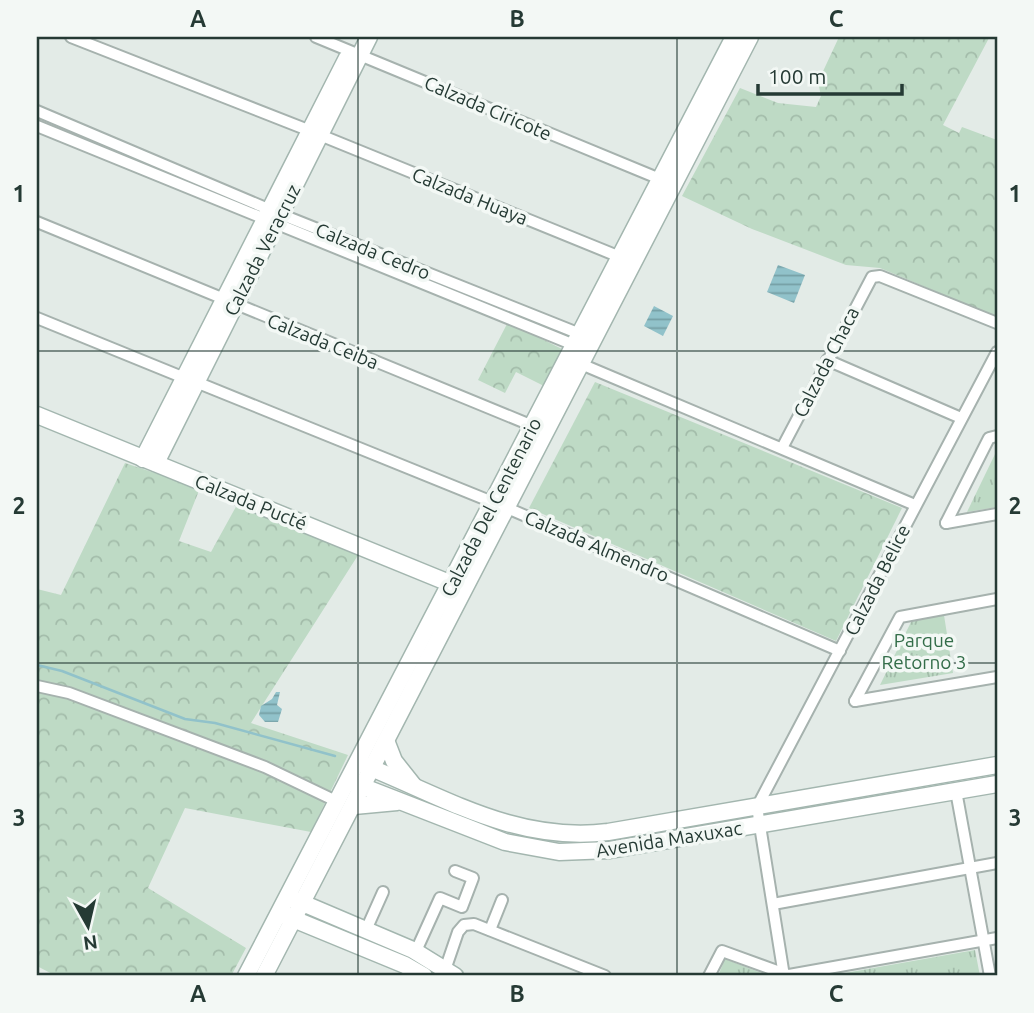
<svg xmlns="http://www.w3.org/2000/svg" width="1034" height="1013" font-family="Ubuntu,sans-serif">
<defs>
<pattern id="grass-tufts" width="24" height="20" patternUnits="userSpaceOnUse" patternTransform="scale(1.75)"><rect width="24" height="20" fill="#bedac5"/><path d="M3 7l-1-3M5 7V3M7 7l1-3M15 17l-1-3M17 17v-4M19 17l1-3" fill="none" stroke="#a3bcaa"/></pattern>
<pattern id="forest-crowns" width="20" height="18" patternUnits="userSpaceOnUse" patternTransform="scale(1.75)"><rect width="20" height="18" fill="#bedac5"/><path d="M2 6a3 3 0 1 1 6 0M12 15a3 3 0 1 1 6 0" fill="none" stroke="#a3bcaa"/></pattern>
<pattern id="water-rules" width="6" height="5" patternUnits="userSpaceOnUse" patternTransform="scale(1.75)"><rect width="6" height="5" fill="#91c2ca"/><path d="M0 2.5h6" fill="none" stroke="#769fa5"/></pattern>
</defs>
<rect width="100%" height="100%" fill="#e3ebe7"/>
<g fill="url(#grass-tufts)">
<path d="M 997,450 L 997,507 L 967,512 Z"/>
<path d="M 944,615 L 953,673 L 880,685 L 912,620 Z"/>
<path d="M 975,950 L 980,976 L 828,976 Z"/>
<path d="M 725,959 L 769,976 L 718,976 Z"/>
</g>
<g fill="url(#forest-crowns)">
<path d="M 839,37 L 989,38 L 943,125 L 959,133 L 962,127 L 997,140 L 997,317 L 880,268 L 846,265 L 752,229 L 682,196 L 740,88 L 778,103 L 816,107 L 821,96 L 818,82 Z"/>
<path d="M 508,322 L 562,349 L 544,386 L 516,372 L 505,393 L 478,380 Z"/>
<path d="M 595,382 L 902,508 L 836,641 L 529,508 Z"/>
<path d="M 125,463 L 200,488 L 179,541 L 211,552 L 238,503 L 362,549 L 251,723 L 348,755 L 311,832 L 185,808 L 148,888 L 246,948 L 231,976 L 56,976 L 37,966 L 37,589 L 61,595 Z"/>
</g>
<g fill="url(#water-rules)">
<path d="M 778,265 L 805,275 L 794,303 L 767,292 Z"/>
<path d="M 654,306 L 673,316 L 663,336 L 644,326 Z"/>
<path d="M 276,692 L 280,692 L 277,705 L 282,709 L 278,722 L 265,722 L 259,715 L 261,706 L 272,699 Z"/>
</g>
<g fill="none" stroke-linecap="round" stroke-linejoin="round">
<path stroke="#91c2ca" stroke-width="2.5" d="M 37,665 L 62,671 L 185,719 L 215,723 L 335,756"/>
<defs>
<g id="street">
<path d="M 71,37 L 308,130"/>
<path d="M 316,37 L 660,179"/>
<path d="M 37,111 L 280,214 L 585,336"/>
<path d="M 37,126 L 579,347"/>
<path d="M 320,135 L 620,257"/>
<path d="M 37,222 L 533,426"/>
<path d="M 37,318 L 182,377"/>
<path d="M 827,360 L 961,418"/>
<path d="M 581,364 L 915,505"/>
<path d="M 196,382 L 507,508 L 840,651"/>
<path d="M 782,448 L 872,277 L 880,276 L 997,323"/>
<path d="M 946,523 L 989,438 L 997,436"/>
<path d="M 946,523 L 997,514"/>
<path d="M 37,686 L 69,693 L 265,767 L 338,802"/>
<path d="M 855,701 L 900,617 L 997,599"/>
<path d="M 855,701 L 997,677"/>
<path d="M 956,791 L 990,976"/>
<path d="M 773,904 L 997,863"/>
<path d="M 366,930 L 383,892"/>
<path d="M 490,930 L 502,900"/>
<path d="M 416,951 L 440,898 L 462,907 L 473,878 L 455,871"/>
<path d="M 444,973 L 458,932 L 464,925 L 474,924 L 605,976"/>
<path d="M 789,975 L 997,938"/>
<path d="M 709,976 L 722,951 L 788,975"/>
<path d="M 784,976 L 757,807 L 997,352"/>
</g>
<g id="secondary">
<path d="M 37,415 L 459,587"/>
<path d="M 143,459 L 347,58"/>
<path d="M 156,463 L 369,37"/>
<path d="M 387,743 L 394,761 L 413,785"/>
<path d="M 364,765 C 446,798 516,843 608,832 L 997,765"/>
<path d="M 356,784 L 505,842 L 559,852 L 610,850 L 997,784"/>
<path d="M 354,806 L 397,802"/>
<path d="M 293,899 L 413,950 L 455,976"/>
<path d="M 286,916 L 405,965 L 424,976"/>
<path d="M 246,976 L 734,37"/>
<path d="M 264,976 L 750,37"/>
</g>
</defs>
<use href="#street" stroke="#a6b2ae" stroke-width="14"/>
<use href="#secondary" stroke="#a3b6af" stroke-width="19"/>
<use href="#street" stroke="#fff" stroke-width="10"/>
<use href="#secondary" stroke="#fff" stroke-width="16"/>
</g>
<path fill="none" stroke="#253a34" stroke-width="2" stroke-opacity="0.55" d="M 358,37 L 358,976M 677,37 L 677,976M 37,351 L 997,351M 37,663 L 997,663"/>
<g text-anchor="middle" stroke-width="7" stroke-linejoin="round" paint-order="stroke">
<g font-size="19" fill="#253a34" stroke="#f3f8f5">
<text transform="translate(488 108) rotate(23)" y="7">Calzada Ciricote</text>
<text transform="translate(470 196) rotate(22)" y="7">Calzada Huaya</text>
<text transform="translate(262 250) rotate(-63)" y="7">Calzada Veracruz</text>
<text transform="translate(373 251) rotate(22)" y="7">Calzada Cedro</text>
<text transform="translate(323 341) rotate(22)" y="7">Calzada Ceiba</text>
<text transform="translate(826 362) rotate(-63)" y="7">Calzada Chaca</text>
<text transform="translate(251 502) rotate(22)" y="7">Calzada Pucté</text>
<text transform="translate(491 507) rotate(-63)" y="7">Calzada Del Centenario</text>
<text transform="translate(597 546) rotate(23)" y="7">Calzada Almendro</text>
<text transform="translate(877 580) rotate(-63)" y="7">Calzada Belice</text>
<text transform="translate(669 839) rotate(-9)" y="7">Avenida Maxuxac</text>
</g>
<g font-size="19" fill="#336d49" stroke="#f3f8f5">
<text x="924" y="647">Parque<tspan x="924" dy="22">Retorno 3</tspan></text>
</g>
</g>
<rect width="1034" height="1013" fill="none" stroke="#f3f8f5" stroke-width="77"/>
<g transform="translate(88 926) rotate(172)" stroke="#f3f8f5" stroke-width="5" paint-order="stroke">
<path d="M0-5L12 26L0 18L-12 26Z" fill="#253a34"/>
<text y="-10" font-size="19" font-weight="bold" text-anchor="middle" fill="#253a34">N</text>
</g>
<path d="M758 84v10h144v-10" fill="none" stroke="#253a34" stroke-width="3.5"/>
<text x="768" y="84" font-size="21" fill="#253a34" stroke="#f3f8f5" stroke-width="5" paint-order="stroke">100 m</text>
<rect x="38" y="38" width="958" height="936" fill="none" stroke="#253a34" stroke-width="2.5"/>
<g font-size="23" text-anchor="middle" font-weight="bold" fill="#253a34">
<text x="198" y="27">A</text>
<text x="517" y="27">B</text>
<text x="836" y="27">C</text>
<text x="19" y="202">1</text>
<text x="1015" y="202">1</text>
<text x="19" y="514">2</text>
<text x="1015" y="514">2</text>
<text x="19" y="826">3</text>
<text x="1015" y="826">3</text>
<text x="198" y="1002">A</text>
<text x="517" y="1002">B</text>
<text x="836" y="1002">C</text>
</g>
</svg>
